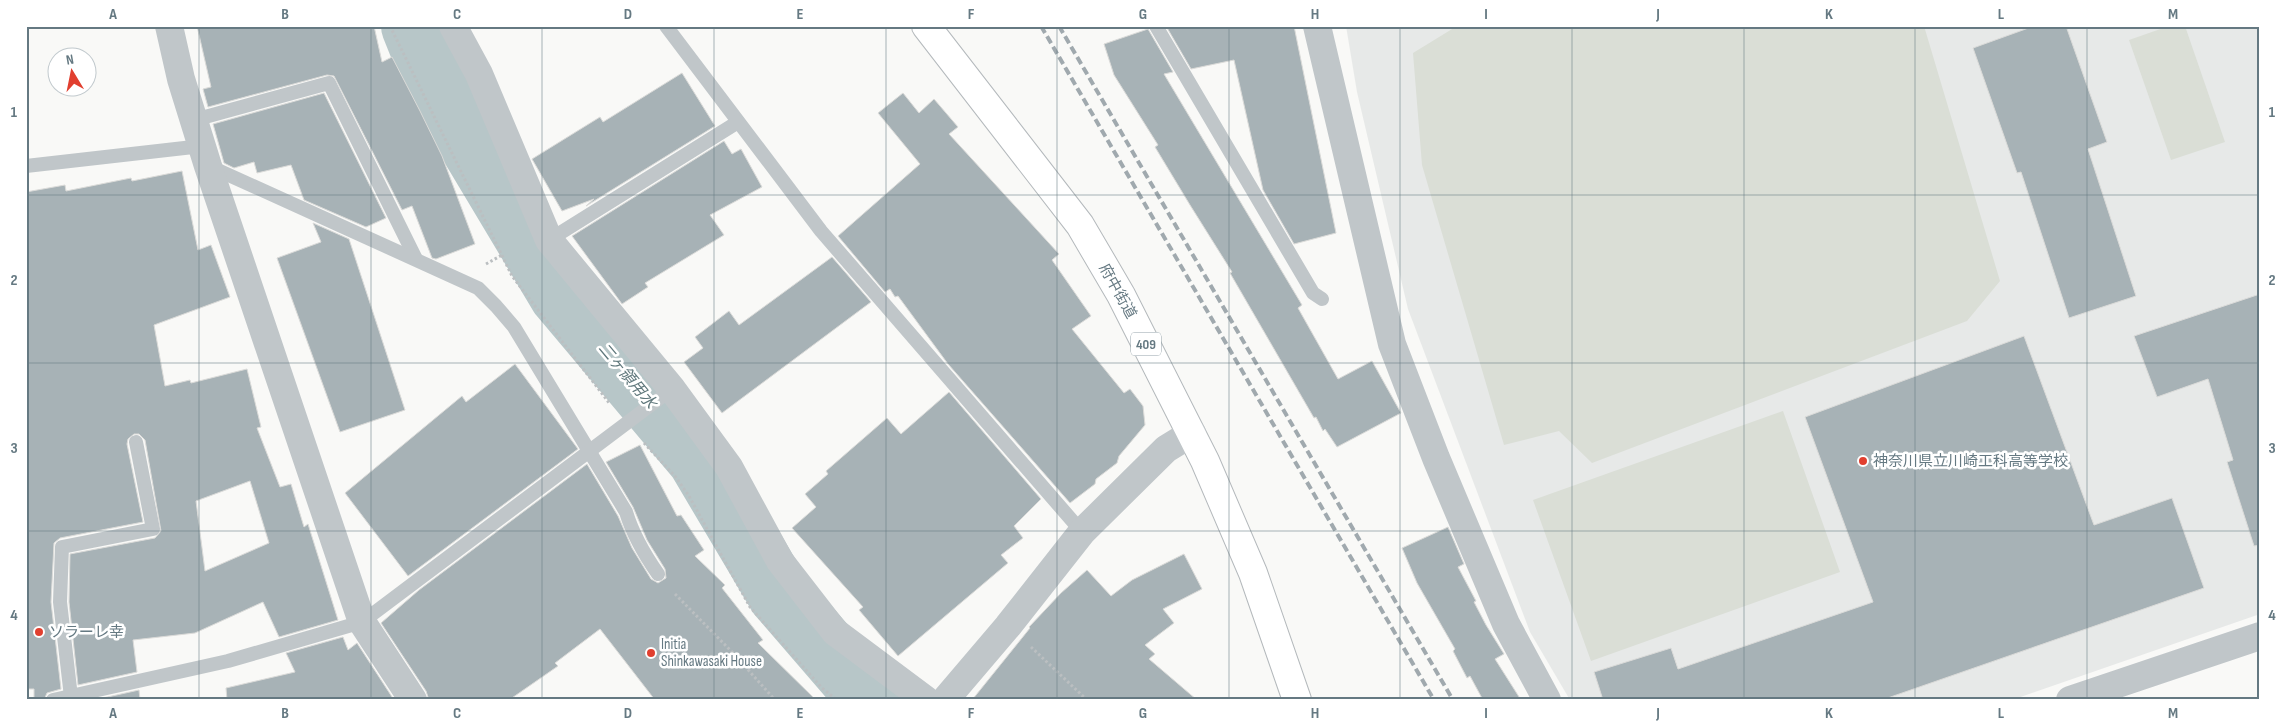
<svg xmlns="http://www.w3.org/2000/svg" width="2286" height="726" font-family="'Sofia Sans Condensed','Noto Sans JP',sans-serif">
<rect width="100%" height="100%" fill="#f9f9f7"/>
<path fill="#e7e9e8" d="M 1346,26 L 2260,26 L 2260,614 L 2012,700 L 1570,700 L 1530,632 L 1408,309 L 1357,92 Z"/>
<g fill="#daded6">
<path d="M 1457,26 L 1924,26 L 2000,281 L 1967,321 L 1592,463 L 1559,431 L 1504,445 L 1422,165 L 1413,53 Z"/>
<path d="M 2169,26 L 2185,26 L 2225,142 L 2171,160 L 2129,40 Z"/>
<path d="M 1783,411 L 1840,572 L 1591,661 L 1533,500 Z"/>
</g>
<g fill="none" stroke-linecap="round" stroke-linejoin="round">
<path stroke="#b7c6c8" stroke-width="64" d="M 413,26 L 439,91 L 561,295 L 699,459 L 779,594 L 855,682 L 877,700"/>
</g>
<g fill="#a7b2b6" stroke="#dbdbd9" fill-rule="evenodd">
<path d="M 197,26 L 374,26 L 382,62 L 392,57 L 420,111 L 442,156 L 475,244 L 436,259 L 432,258 L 412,206 L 402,210 L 334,76 L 327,75 L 208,107 L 203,89 L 211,87 Z"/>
<path d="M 1166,26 L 1294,26 L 1336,233 L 1294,244 L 1263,190 L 1234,60 L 1191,69 Z"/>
<path d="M 2034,26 L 2066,26 L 2107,142 L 2088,149 L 2136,296 L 2069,318 L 2021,172 L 2017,173 L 1973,48 Z"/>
<path d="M 1148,29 L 1173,72 L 1164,74 L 1302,305 L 1298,308 L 1338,379 L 1372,361 L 1401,413 L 1337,447 L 1325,429 L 1323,431 L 1316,417 L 1314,418 L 1230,273 L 1232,272 L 1190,205 L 1155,147 L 1158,145 L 1114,75 L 1104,44 Z"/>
<path d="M 682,73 L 715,126 L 586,206 L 594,199 L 562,211 L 532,159 L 600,117 L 603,122 Z"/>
<path d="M 324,93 L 386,218 L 366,227 L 304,200 L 291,165 L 257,173 L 254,162 L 234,168 L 224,163 L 213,124 Z"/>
<path d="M 903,93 L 919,113 L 934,99 L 958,127 L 949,134 L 1059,254 L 1052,260 L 1091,316 L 1072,329 L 1124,393 L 1130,389 L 1143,406 L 1145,425 L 1119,456 L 1117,463 L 1096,479 L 1095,484 L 1070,503 L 948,364 L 898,296 L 895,297 L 890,289 L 885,292 L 838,236 L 920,164 L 878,113 Z"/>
<path d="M 724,141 L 732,154 L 741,149 L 762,187 L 710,215 L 724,235 L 645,283 L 648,287 L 622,304 L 572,236 Z"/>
<path d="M 182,171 L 198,250 L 211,245 L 230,297 L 154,325 L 165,386 L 190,380 L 191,383 L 247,369 L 261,427 L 257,428 L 280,487 L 291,484 L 304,527 L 308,524 L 338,620 L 279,637 L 263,602 L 195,633 L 133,640 L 137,672 L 78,685 L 69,602 L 70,554 L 155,538 L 161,531 L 145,440 L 139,434 L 134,434 L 128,439 L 127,444 L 143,522 L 60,538 L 54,543 L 51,602 L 61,689 L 47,693 L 44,700 L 34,700 L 34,689 L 26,689 L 26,192 L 65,185 L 66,191 L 131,178 L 132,181 ZM 250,481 L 269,543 L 205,571 L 196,501 Z"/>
<path d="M 313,223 L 349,239 L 405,410 L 340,432 L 277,258 L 321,242 Z"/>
<path d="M 832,257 L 871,302 L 722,413 L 684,362 L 703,348 L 695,337 L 729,311 L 739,325 Z"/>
<path d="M 2260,294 L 2260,545 L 2254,546 L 2227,462 L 2233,460 L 2208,379 L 2157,397 L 2134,336 Z"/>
<path d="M 2024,336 L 2094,525 L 2172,498 L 2204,588 L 1882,700 L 1603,700 L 1594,672 L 1671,648 L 1678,669 L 1873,602 L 1805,417 Z"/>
<path d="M 515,364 L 578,449 L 408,576 L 345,493 L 462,396 L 466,402 Z"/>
<path d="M 949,392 L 1041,499 L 1014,526 L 1023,538 L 1001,555 L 1008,563 L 898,656 L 859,610 L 863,607 L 792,528 L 816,507 L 805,494 L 828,474 L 826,471 L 887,418 L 901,434 Z"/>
<path d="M 640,445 L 677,516 L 681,515 L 704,550 L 695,556 L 725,585 L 722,588 L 763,640 L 758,643 L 816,700 L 655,700 L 600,629 L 555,663 L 558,666 L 509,700 L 429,700 L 426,691 L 381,623 L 419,590 L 587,464 L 618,516 L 632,548 L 651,579 L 658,583 L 666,578 L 665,569 L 647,540 L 633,507 L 606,462 Z"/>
<path d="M 1448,527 L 1464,564 L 1458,567 L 1476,601 L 1474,602 L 1486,625 L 1504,654 L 1495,659 L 1521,700 L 1483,700 L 1470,676 L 1467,678 L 1453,651 L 1455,649 L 1417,583 L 1402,548 Z"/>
<path d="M 1184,554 L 1202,589 L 1163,609 L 1174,623 L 1145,645 L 1155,654 L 1149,659 L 1197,700 L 972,700 L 1030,628 L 1029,627 L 1061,593 L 1087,570 L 1111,596 L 1132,580 Z"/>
<path d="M 343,637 L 348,650 L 357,643 L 394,700 L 227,700 L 226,688 L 295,672 L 286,653 Z"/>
<path d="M 139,690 L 140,700 L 94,700 Z"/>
</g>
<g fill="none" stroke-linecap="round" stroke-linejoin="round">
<defs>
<path id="highway" d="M 926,26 L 1080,225 L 1121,295 L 1205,461 L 1253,573 L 1297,700"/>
</defs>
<use href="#highway" stroke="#b4b9bc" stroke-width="30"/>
<g stroke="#bbbfc1" stroke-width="3" stroke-dasharray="2.5 2.5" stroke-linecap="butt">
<path d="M 390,26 L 512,276 L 610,404"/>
<path d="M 486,264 L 502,255"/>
<path d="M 644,443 L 675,476 L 689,496 L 750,607 L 822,688 L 837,700"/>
<path d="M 675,594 L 734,654 L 775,700"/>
<path d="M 1031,647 L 1087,700"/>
</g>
<g stroke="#c0c6c9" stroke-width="14">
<path d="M 666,26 L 821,231 L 1082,532"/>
<path d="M 1156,26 L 1313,293 L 1322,299"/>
<path d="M 194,120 L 329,83 L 416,259"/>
<path d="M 26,166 L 202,146"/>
<path d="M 209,166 L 478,288 L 496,306 L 514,327 L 626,512 C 633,535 644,554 658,574"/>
<path d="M 549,240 L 738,122"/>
<path d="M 71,697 L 60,602 L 62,547 L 153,529 L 136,442"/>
<path d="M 53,700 L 228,661 L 362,622 L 672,389"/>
</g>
<g stroke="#c0c6c9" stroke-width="28">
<path d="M 169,26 L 181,79 L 208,166 L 362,622 L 413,700"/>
<path d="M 453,26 L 479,74 L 549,240 L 672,389 L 729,467 L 780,561 L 835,632 L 926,700"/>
<path d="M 1317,26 L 1392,344 L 1436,458 L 1506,624 L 1547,700"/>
<path d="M 945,700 L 1008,626 L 1082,532 L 1166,449 L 1192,433"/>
<path d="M 2070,700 L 2260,636"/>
</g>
<use href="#highway" stroke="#fff" stroke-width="28"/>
<g stroke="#a0a9ae" stroke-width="4" stroke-dasharray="8 4" stroke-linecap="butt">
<path d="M 1041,26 L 1434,700"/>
<path d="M 1059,26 L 1453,700"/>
</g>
</g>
<path fill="none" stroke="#657982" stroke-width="1" stroke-opacity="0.55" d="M 199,26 L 199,700M 371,26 L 371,700M 542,26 L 542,700M 714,26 L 714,700M 886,26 L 886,700M 1057,26 L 1057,700M 1229,26 L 1229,700M 1400,26 L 1400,700M 1572,26 L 1572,700M 1744,26 L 1744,700M 1915,26 L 1915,700M 2087,26 L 2087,700M 26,195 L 2260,195M 26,363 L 2260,363M 26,531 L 2260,531"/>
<g fill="#e13f2f" stroke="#fff" stroke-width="2">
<circle cx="1863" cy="461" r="5"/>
<circle cx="39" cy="632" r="5"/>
<circle cx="651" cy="653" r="5"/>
</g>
<g text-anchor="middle" stroke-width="5" stroke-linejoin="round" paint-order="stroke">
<rect fill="#fff" stroke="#93a1a8" stroke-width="1" x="1131" y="332.5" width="30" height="23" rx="4"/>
<g font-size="14" font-weight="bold" fill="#657982">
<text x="1146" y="349">409</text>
</g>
<g font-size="15" fill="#657982" stroke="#fff">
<text transform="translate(1118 291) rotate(61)" y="5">府中街道</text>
</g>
<g font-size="15" fill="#657982" stroke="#fff" text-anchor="start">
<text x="1873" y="466">神奈川県立川崎工科高等学校</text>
<text x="49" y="637">ソラーレ幸</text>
<text x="661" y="649">Initia<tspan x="661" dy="17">Shinkawasaki House</tspan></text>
</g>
<g font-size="16" font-style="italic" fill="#60787c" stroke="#fff">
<text transform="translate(628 375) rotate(50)" y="6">二ヶ領用水</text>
</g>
</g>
<rect width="2286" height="726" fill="none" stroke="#ffffff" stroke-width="55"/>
<g transform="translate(72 72) rotate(350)"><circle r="24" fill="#ffffff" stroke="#c1c9cd"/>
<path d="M0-4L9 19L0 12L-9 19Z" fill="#e13f2f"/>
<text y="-8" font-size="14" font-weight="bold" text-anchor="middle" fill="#657982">N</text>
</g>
<rect x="28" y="28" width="2230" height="670" fill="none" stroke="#657982" stroke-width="2"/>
<g font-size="16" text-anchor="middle" font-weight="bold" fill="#657982">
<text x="113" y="19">A</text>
<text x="285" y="19">B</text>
<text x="457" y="19">C</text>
<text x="628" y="19">D</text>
<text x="800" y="19">E</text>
<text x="971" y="19">F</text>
<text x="1143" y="19">G</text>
<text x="1315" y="19">H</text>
<text x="1486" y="19">I</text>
<text x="1658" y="19">J</text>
<text x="1829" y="19">K</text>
<text x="2001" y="19">L</text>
<text x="2173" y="19">M</text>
<text x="14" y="117">1</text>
<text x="2272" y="117">1</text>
<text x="14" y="285">2</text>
<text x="2272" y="285">2</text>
<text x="14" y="453">3</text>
<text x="2272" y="453">3</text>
<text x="14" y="620">4</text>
<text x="2272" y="620">4</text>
<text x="113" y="718">A</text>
<text x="285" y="718">B</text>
<text x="457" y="718">C</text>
<text x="628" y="718">D</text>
<text x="800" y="718">E</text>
<text x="971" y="718">F</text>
<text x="1143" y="718">G</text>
<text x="1315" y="718">H</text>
<text x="1486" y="718">I</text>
<text x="1658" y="718">J</text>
<text x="1829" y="718">K</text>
<text x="2001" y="718">L</text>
<text x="2173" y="718">M</text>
</g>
</svg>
